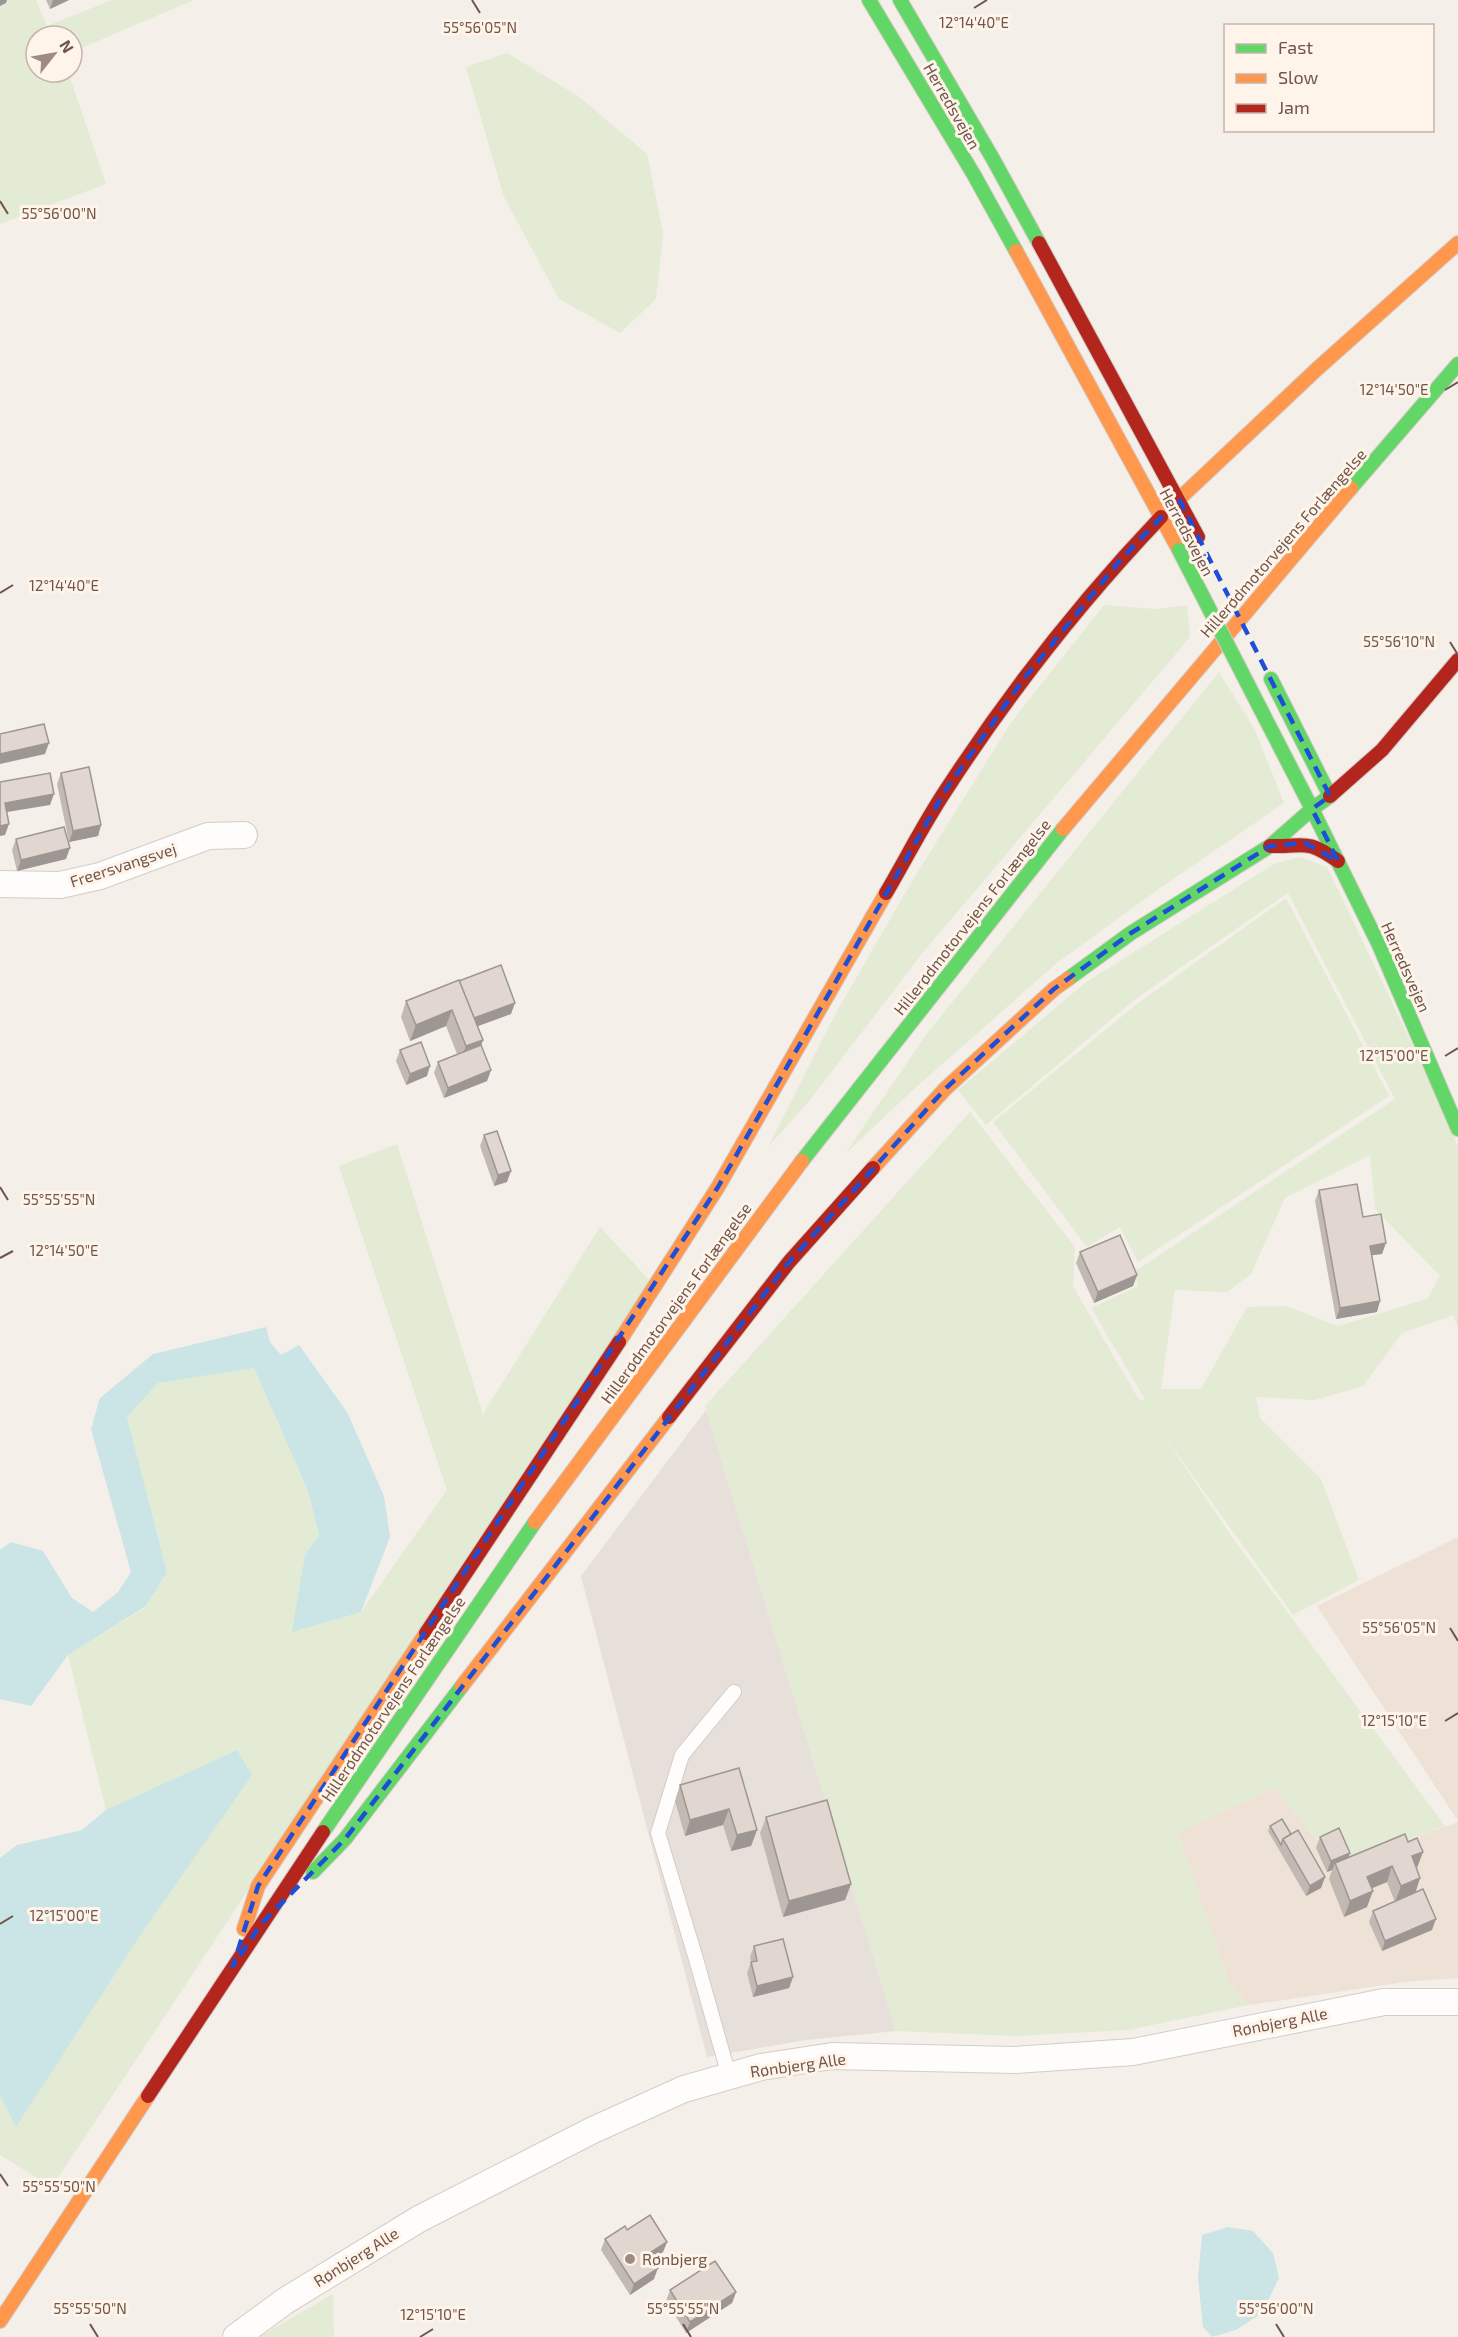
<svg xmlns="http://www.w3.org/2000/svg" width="1458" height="2337" font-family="'Exo 2',sans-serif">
<rect width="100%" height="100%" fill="#f5efe9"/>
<g fill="#eee1d6">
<path d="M 1458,1537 L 1458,1821 L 1317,1606 Z"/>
<path d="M 1274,1787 L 1317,1840 L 1339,1829 L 1354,1859 L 1458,1822 L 1458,1978 L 1404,1982 L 1249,2005 L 1228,1981 L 1178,1833 Z"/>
</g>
<path fill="#e7dfd9" d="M 706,1410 L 896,2031 L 806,2040 L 707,2057 L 581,1576 Z"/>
<g fill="#e3ebd4" fill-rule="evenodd">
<path d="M 0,0 L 36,0 L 47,26 L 112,0 L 194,0 L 72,52 L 72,36 L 36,36 L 36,72 L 68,72 L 106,184 L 0,224 Z"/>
<path d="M 507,53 L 578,96 L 647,154 L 663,233 L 656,299 L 620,333 L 559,299 L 504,197 L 466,67 Z"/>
<path d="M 1104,605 L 1157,609 L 1187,605 L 1190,637 L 920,956 L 810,1100 L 768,1147 L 836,1013 L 911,883 L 1012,721 Z"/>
<path d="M 1219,672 L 1255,730 L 1284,803 L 1163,886 L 1058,962 L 913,1090 L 845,1154 L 925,1036 Z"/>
<path d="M 1299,857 L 1327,867 L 1436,1094 L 1458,1147 L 1458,1328 L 1453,1315 L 1402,1333 L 1363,1386 L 1315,1400 L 1256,1397 L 1260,1418 L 1321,1479 L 1359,1580 L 1293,1615 L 1159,1429 L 1232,1537 L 1445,1826 L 1354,1859 L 1339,1830 L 1317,1840 L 1274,1787 L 1178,1833 L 1228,1981 L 1249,2005 L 1128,2030 L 1015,2036 L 896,2031 L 705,1406 L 970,1112 L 1075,1247 L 1073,1286 L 1135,1393 L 1141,1401 L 1145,1399 L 1091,1308 L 1138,1286 L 1134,1272 L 1395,1099 L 1288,893 L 1134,1000 L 986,1125 L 958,1090 L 1085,983 L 1274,864 ZM 1370,1155 L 1375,1209 L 1440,1276 L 1427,1299 L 1338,1326 L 1286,1306 L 1247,1307 L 1201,1389 L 1161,1389 L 1175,1290 L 1227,1292 L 1251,1274 L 1285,1198 Z"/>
<path d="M 1286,898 L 1389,1096 L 1138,1262 L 1120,1227 L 1087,1247 L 993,1122 L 1137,1004 Z"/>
<path d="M 397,1144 L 483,1414 L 600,1227 L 650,1281 L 52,2187 L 0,2155 L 0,2096 L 16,2126 L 139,1937 L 251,1775 L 237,1750 L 106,1810 L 68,1655 L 146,1607 L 167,1572 L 127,1417 L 158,1383 L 254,1368 L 308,1491 L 319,1535 L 305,1555 L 361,1612 L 447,1490 L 339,1166 Z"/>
<path d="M 333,2294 L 334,2337 L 259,2337 Z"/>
</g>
<g fill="#cbe4e5">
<path d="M 266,1327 L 270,1342 L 281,1355 L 299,1345 L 347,1412 L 384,1496 L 390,1537 L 361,1612 L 292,1632 L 305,1555 L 319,1535 L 308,1491 L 254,1368 L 158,1383 L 127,1417 L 167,1572 L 146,1606 L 68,1655 L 31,1706 L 0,1699 L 0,1550 L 11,1542 L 43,1551 L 72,1598 L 93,1612 L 118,1592 L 131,1572 L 91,1429 L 100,1398 L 153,1354 Z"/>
<path d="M 237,1750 L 252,1775 L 139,1937 L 16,2127 L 0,2096 L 0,1858 L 17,1845 L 82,1830 L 106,1810 Z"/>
<path d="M 1228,2227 L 1253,2231 L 1273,2253 L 1279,2278 L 1262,2313 L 1236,2330 L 1212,2337 L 1203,2327 L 1198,2278 L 1202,2235 Z"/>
</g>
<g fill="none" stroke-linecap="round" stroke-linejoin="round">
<defs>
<path id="lane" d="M 729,2076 L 696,1959 L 658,1833 L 682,1755 L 734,1692"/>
<g id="street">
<path d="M 0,884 L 60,885 L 100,876 L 208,836 L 244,835"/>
<path d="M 236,2337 L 285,2301 L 419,2219 L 593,2130 L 684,2089 L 761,2067 L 832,2056 L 1014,2060 L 1133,2052 L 1384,2002 L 1458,2002"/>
</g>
<g id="fast">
<path d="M 869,0 L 974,175 L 1016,251"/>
<path d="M 900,0 L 993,159 L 1039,243"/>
<path d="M 1351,488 L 1458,364"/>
<path d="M 1260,708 L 1312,809 L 1330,796 L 1271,679"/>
<path d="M 1312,809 L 1379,945 L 1458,1129"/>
<path d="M 1068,979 L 1131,933 L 1270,846 L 1312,809"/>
<path d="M 802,1161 L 1063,829"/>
<path d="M 323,1832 L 535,1522"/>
<path d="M 313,1872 L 345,1839 L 462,1686"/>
</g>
<g id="slow">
<path d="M 1016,251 L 1179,550"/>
<path d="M 1179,499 L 1317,369 L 1458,243"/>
<path d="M 1063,829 L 1351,488"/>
<path d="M 873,1168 L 945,1089 L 1054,989 L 1068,979"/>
<path d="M 619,1342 L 718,1187 L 886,893"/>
<path d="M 535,1522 L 802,1161"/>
<path d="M 462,1686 L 669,1417"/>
<path d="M 244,1929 L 258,1886 L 426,1633"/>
<path d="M 0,2321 L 148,2096"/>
</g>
<g id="jam">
<path d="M 1039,243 L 1198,537"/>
<path d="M 1330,796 L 1382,750 L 1458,660"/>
<path d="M 1270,846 C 1306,847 1305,838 1338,861"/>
<path d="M 886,893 C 906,859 924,823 946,790 C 1009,693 1081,601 1161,517"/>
<path d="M 669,1417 L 789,1262 L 873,1168"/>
<path d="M 426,1633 L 619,1342"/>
<path d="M 148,2096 L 323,1832"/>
</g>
</defs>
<use href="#lane" stroke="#d4ccc7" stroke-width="16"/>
<use href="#street" stroke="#d4ccc7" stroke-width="28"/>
<use href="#fast" stroke="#d4cac5" stroke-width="16"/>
<use href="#slow" stroke="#d4cac5" stroke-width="16"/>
<use href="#jam" stroke="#d4cac5" stroke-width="16"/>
<use href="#lane" stroke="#fefdfc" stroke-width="14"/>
<use href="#street" stroke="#fefdfc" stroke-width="26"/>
<use href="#fast" stroke="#63d668" stroke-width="14"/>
<use href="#slow" stroke="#ff974d" stroke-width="14"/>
<use href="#jam" stroke="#b3261e" stroke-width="14"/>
<defs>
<path id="fast-bridge" d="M 1179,550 L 1260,708"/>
</defs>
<use href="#fast-bridge" stroke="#d4cac5" stroke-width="16" stroke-linecap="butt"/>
<use href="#fast-bridge" stroke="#63d668" stroke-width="14"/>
</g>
<g fill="#c2b9b3">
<path d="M 46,0 L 69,0 L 50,9 Z"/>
<path d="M 61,773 L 101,825 L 98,836 L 69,842 L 57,784 Z"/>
<path d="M 16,839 L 66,859 L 17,871 L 12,850 Z"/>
<path d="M 459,981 L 511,1014 L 478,1026 L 483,1040 L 481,1045 L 491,1070 L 487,1081 L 444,1098 L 434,1073 L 438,1062 L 457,1054 L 446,1026 L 410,1041 L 401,1017 L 406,1001 Z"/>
<path d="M 400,1050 L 427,1076 L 406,1085 L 396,1061 Z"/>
<path d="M 484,1135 L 507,1182 L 494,1186 L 480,1146 Z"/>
<path d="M 1319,1190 L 1363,1217 L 1382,1254 L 1372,1255 L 1377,1312 L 1336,1319 L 1315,1201 Z"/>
<path d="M 1080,1252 L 1137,1275 L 1133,1286 L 1094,1303 L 1076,1263 Z"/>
<path d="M 739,1768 L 757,1830 L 751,1846 L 731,1851 L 723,1825 L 685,1836 L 675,1801 L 680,1785 Z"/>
<path d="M 766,1817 L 851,1884 L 845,1900 L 783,1917 L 760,1833 Z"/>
<path d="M 1270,1826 L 1291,1834 L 1325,1877 L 1321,1888 L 1306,1896 L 1268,1831 Z"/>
<path d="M 1320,1837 L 1350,1853 L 1348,1857 L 1416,1868 L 1420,1878 L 1415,1893 L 1432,1930 L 1382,1951 L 1369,1922 L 1373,1911 L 1395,1902 L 1387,1882 L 1371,1888 L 1367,1907 L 1344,1917 L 1329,1879 L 1332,1870 L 1327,1872 L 1316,1848 Z"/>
<path d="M 754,1946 L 793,1977 L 789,1988 L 753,1997 L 747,1973 L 751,1962 L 750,1957 Z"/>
<path d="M 627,2230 L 667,2242 L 663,2252 L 652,2260 L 654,2279 L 630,2295 L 601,2250 L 605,2239 Z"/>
<path d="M 670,2290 L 736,2292 L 732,2303 L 686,2333 L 666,2301 Z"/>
</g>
<g fill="#9e9692">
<path d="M 0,0 L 7,0 L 6,3 L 0,6 Z"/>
<path d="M 53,0 L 69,0 L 50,9 Z"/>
<path d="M 49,743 L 45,754 L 0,764 L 0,754 Z"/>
<path d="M 54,794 L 50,805 L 1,813 L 5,803 Z"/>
<path d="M 9,824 L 5,835 L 0,836 L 0,826 Z"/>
<path d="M 101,825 L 98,836 L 69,842 L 73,831 Z"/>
<path d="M 70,848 L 66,859 L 17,871 L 21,860 Z"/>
<path d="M 515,1003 L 511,1014 L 467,1030 L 471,1019 Z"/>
<path d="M 452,1010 L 446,1026 L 410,1041 L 416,1025 Z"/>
<path d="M 483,1040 L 477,1056 L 460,1062 L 466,1046 Z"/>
<path d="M 430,1066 L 427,1076 L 406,1085 L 410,1074 Z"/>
<path d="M 491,1070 L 487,1081 L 444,1098 L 448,1088 Z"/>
<path d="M 511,1171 L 507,1182 L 494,1186 L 498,1175 Z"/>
<path d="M 1386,1243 L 1382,1254 L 1366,1256 L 1370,1246 Z"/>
<path d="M 1137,1275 L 1133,1286 L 1094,1303 L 1098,1292 Z"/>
<path d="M 1380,1301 L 1377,1312 L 1336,1319 L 1340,1308 Z"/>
<path d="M 729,1809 L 723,1825 L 685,1836 L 690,1820 Z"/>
<path d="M 757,1830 L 751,1846 L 731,1851 L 737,1835 Z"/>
<path d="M 1423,1852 L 1417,1868 L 1412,1856 Z"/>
<path d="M 1350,1853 L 1346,1863 L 1335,1863 L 1332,1870 L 1327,1872 L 1331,1861 Z"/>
<path d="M 1392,1866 L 1387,1882 L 1361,1893 L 1367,1877 Z"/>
<path d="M 1325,1877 L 1321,1888 L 1306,1896 L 1310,1886 Z"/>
<path d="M 1420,1878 L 1415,1894 L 1395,1902 L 1401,1886 Z"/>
<path d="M 851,1884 L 845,1900 L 783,1917 L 789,1901 Z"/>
<path d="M 1373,1891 L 1367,1907 L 1344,1917 L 1350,1901 Z"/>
<path d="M 1436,1919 L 1432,1930 L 1382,1951 L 1385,1941 Z"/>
<path d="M 793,1977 L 789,1988 L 753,1997 L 757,1986 Z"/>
<path d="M 667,2242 L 663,2252 L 644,2265 L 648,2254 Z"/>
<path d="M 658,2268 L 654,2279 L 630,2295 L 634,2284 Z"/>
<path d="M 736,2292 L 732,2303 L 686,2333 L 690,2322 Z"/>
</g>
<g fill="#e1d7d0" stroke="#9e9692" stroke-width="1.5">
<path d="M 44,724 L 49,743 L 0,754 L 0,734 Z"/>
<path d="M 89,767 L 101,825 L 73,831 L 61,773 Z"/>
<path d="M 50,773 L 54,794 L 5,803 L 9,824 L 0,826 L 0,782 Z"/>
<path d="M 64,827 L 70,848 L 21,860 L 16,839 Z"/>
<path d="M 501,965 L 515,1003 L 474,1018 L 459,981 Z"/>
<path d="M 459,980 L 483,1040 L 466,1046 L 452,1010 L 416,1025 L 406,1001 Z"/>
<path d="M 421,1042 L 430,1066 L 410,1074 L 400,1050 Z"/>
<path d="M 481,1045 L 491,1070 L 448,1088 L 438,1062 Z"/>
<path d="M 497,1131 L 511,1171 L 498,1175 L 484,1135 Z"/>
<path d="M 1357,1184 L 1363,1217 L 1381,1214 L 1386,1243 L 1370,1246 L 1380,1301 L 1340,1308 L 1319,1190 Z"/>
<path d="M 1120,1235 L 1137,1275 L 1098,1292 L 1080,1252 Z"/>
<path d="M 739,1768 L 757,1830 L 737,1835 L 729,1809 L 690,1820 L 680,1785 Z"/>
<path d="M 827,1800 L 851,1884 L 789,1901 L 766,1817 Z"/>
<path d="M 1282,1819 L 1291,1834 L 1283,1839 L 1281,1845 L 1270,1826 Z"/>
<path d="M 1339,1828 L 1350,1853 L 1331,1861 L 1320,1837 Z"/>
<path d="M 1298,1830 L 1325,1877 L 1310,1886 L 1283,1839 Z"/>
<path d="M 1405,1834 L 1408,1842 L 1417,1838 L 1423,1852 L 1412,1856 L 1420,1878 L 1401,1886 L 1392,1866 L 1367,1877 L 1373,1891 L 1350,1901 L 1335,1863 Z"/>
<path d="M 1423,1889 L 1436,1919 L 1385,1941 L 1373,1911 Z"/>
<path d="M 783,1939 L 793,1977 L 757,1986 L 751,1962 L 757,1961 L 754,1946 Z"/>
<path d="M 650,2215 L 667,2242 L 648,2254 L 658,2268 L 634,2284 L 605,2239 L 625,2226 L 627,2230 Z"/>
<path d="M 715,2261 L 736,2292 L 690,2322 L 670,2290 Z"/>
</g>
<path fill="none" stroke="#1d4ed8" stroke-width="4.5" stroke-dasharray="12 8" stroke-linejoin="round" d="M 1179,499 L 1330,796 L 1312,809 L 1338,861 L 1305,843 L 1270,846 L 1131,933 L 1054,989 L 945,1089 L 789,1262 L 345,1839 L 261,1924 L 233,1966 L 258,1886 L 718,1187 L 945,791 L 1022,681 L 1122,558 Z"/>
<path fill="none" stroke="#71554b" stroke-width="2" d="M 472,0 L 480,13M 974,8 L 987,0M 0,201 L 8,214M 1445,390 L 1458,382M 0,593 L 13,585M 1450,642 L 1458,655M 1445,1056 L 1458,1048M 0,1187 L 8,1200M 0,1258 L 13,1251M 1450,1628 L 1458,1641M 1445,1721 L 1458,1713M 0,1924 L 13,1916M 0,2174 L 8,2186M 90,2324 L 98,2337M 683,2324 L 691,2337M 1276,2324 L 1284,2337M 420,2337 L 433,2329"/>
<circle fill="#9f8b82" stroke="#fef4e9" stroke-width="2" cx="630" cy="2259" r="6"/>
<g text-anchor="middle" stroke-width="6" stroke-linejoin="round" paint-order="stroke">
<g font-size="16" fill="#71554b" stroke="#fef4e9">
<text transform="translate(952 106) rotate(60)" y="6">Herredsvejen</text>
<text transform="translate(1187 532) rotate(62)" y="6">Herredsvejen</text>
<text transform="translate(1283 543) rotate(-49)" y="6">Hillerødmotorvejens Forlængelse</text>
<text transform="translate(123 865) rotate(-18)" y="6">Freersvangsvej</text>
<text transform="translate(972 917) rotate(-52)" y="6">Hillerødmotorvejens Forlængelse</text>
<text transform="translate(1406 967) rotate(66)" y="6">Herredsvejen</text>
<text transform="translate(676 1303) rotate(-54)" y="6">Hillerødmotorvejens Forlængelse</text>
<text transform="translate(393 1699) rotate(-56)" y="6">Hillerødmotorvejens Forlængelse</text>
<text transform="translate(1280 2022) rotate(-11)" y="6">Rønbjerg Alle</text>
<text transform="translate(798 2065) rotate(-8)" y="6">Rønbjerg Alle</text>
<text transform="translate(356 2257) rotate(-32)" y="6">Rønbjerg Alle</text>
</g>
<g font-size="16" fill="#71554b" stroke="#fef4e9" text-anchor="start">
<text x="642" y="2265">Rønbjerg</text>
</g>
</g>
<g font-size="15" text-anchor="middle" fill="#71554b" stroke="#fef4e9" stroke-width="6" stroke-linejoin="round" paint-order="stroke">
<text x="974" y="28">12°14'40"E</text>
<text x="480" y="33">55°56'05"N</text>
<text x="59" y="219">55°56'00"N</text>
<text x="1394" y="395">12°14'50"E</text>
<text x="64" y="591">12°14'40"E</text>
<text x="1399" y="647">55°56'10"N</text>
<text x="1394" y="1061">12°15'00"E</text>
<text x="59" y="1205">55°55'55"N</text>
<text x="64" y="1256">12°14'50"E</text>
<text x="1399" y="1633">55°56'05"N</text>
<text x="1394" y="1726">12°15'10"E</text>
<text x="64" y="1921">12°15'00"E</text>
<text x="59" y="2192">55°55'50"N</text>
<text x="90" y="2314">55°55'50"N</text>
<text x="683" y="2314">55°55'55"N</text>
<text x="1276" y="2314">55°56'00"N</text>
<text x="433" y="2320">12°15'10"E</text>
</g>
<rect x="1224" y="24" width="210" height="108" fill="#fef4e9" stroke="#c6b4aa" stroke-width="1.5"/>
<rect x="1236" y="44" width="30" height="9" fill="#63d668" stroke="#c6b4aa" stroke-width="1.5"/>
<text x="1278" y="54" font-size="18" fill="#71554b">Fast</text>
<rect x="1236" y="74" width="30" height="9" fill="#ff974d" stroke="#c6b4aa" stroke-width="1.5"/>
<text x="1278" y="84" font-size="18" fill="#71554b">Slow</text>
<rect x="1236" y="104" width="30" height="9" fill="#b3261e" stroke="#c6b4aa" stroke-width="1.5"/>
<text x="1278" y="114" font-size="18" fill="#71554b">Jam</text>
<g transform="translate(54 54) rotate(59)"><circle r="28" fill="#fef4e9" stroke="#c6b4aa" stroke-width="1.5"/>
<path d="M0-4.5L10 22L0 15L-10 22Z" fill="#9f8b82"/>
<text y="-9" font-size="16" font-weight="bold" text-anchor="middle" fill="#71554b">N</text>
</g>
</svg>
